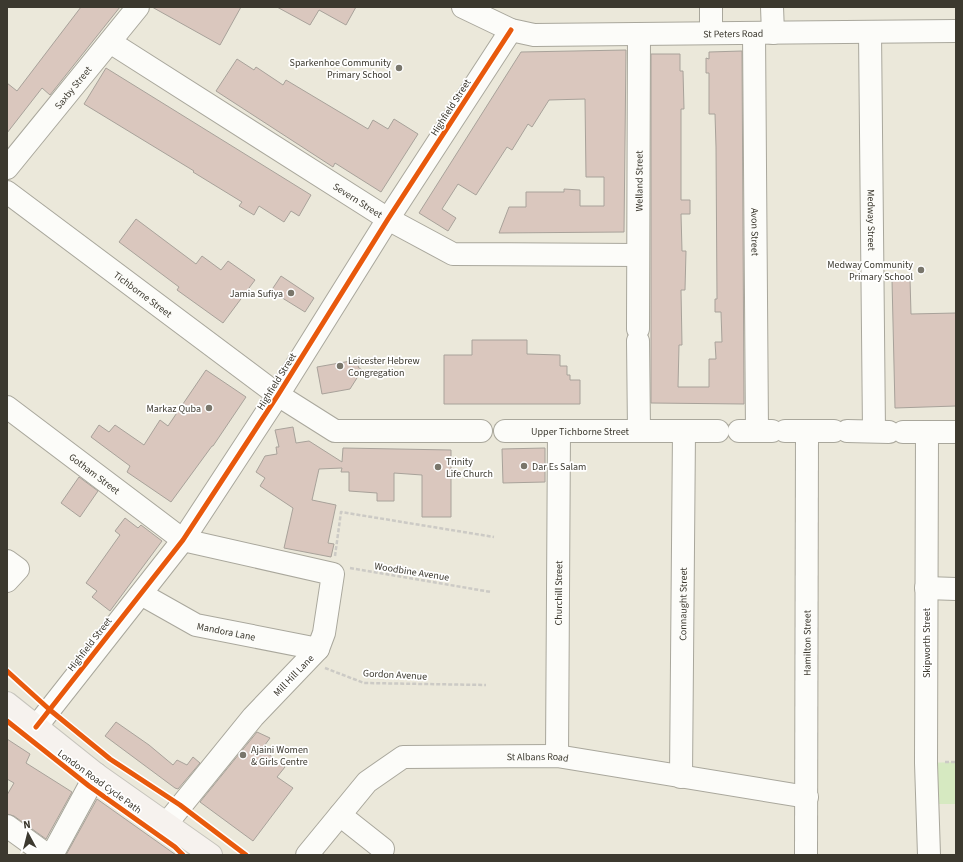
<svg xmlns="http://www.w3.org/2000/svg" width="963" height="862" font-family="'Source Sans 3',sans-serif">
<rect width="100%" height="100%" fill="#ebe8da"/>
<path fill="#d6e9c1" d="M 956,762 L 956,804 L 929,804 L 926,763 Z"/>
<g fill="#dac7be" stroke="#a8a29a">
<path d="M 81,7 L 120,7 L 50,95 L 42,88 L 7,133 L 7,83 L 17,91 Z"/>
<path d="M 152,7 L 241,7 L 220,45 Z"/>
<path d="M 277,7 L 356,7 L 346,25 L 319,10 L 310,25 Z"/>
<path d="M 626,50 L 624,232 L 499,233 L 509,207 L 526,207 L 526,192 L 564,192 L 564,189 L 580,190 L 580,206 L 604,206 L 604,177 L 586,177 L 585,99 L 549,100 L 532,127 L 528,124 L 512,150 L 507,147 L 476,195 L 458,184 L 442,209 L 456,218 L 448,231 L 419,213 L 521,52 Z"/>
<path d="M 742,51 L 744,404 L 651,403 L 651,54 L 680,54 L 680,71 L 683,71 L 684,109 L 681,109 L 681,200 L 690,200 L 690,214 L 681,214 L 682,251 L 686,251 L 685,290 L 681,290 L 682,345 L 679,345 L 678,387 L 709,387 L 709,359 L 716,359 L 715,342 L 722,342 L 721,312 L 715,312 L 715,299 L 717,299 L 716,147 L 715,114 L 709,114 L 709,73 L 706,73 L 706,58 L 709,59 L 709,52 Z"/>
<path d="M 237,59 L 254,70 L 256,67 L 283,85 L 286,80 L 368,129 L 373,120 L 388,129 L 394,119 L 418,134 L 381,192 L 335,163 L 333,167 L 216,91 Z"/>
<path d="M 106,68 L 311,195 L 299,216 L 291,211 L 284,222 L 259,206 L 254,215 L 239,206 L 242,202 L 193,172 L 194,171 L 84,104 Z"/>
<path d="M 136,219 L 196,264 L 202,256 L 221,270 L 228,261 L 255,280 L 223,323 L 177,290 L 179,287 L 119,242 Z"/>
<path d="M 281,276 L 314,298 L 305,312 L 271,291 Z"/>
<path d="M 910,279 L 911,314 L 956,313 L 956,406 L 895,408 L 892,280 Z"/>
<path d="M 472,340 L 527,340 L 527,354 L 560,355 L 560,366 L 567,366 L 567,375 L 570,375 L 570,380 L 580,380 L 580,404 L 444,404 L 444,355 L 472,355 Z"/>
<path d="M 362,359 L 358,367 L 362,370 L 350,389 L 322,394 L 317,367 Z"/>
<path d="M 206,370 L 246,397 L 213,446 L 212,446 L 171,502 L 127,472 L 130,466 L 91,437 L 99,425 L 109,432 L 115,425 L 144,445 L 160,420 L 168,426 Z"/>
<path d="M 293,427 L 296,443 L 309,441 L 342,462 L 343,448 L 451,450 L 451,517 L 422,517 L 422,475 L 394,473 L 394,501 L 377,501 L 377,493 L 349,491 L 349,472 L 341,472 L 342,468 L 319,469 L 312,500 L 336,505 L 328,543 L 334,544 L 331,557 L 284,548 L 293,508 L 260,486 L 265,478 L 256,472 L 265,456 L 277,454 L 276,447 L 279,447 L 275,430 Z"/>
<path d="M 545,448 L 545,482 L 503,483 L 502,449 Z"/>
<path d="M 79,477 L 98,491 L 80,517 L 61,503 Z"/>
<path d="M 125,518 L 138,528 L 141,525 L 162,541 L 110,611 L 92,597 L 97,591 L 86,583 L 120,535 L 115,531 Z"/>
<path d="M 116,722 L 149,745 L 173,765 L 177,760 L 187,765 L 193,757 L 200,763 L 178,789 L 175,788 L 105,736 Z"/>
<path d="M 257,732 L 270,738 L 262,749 L 285,767 L 277,777 L 293,788 L 253,841 L 200,802 Z"/>
<path d="M 7,739 L 30,754 L 26,763 L 72,792 L 46,839 L 14,816 L 7,814 L 7,795 L 14,783 L 7,779 Z"/>
<path d="M 97,799 L 176,855 L 66,855 Z"/>
</g>
<g fill="none" stroke-linecap="round" stroke-linejoin="round">
<defs>
<g id="minor">
<path id="s1" d="M 463,7 L 511,30 L 534,35 L 956,31"/>
<path d="M 772,7 L 773,33"/>
<path id="s2" d="M 870,32 L 874,431"/>
<path d="M 711,33 L 711,7"/>
<path id="s3" d="M 754,33 L 757,431"/>
<path id="s4" d="M 110,42 L 388,219 L 453,254 L 638,255"/>
<path id="s5" d="M 7,168 L 138,7"/>
<path id="s6" d="M 7,192 L 278,395 L 335,431 L 481,431"/>
<path id="s7" d="M 638,329 L 639,34"/>
<path d="M 638,341 L 639,431"/>
<path id="s8" d="M 7,407 L 183,540 L 333,574 L 324,633 L 318,649 L 253,717 L 167,823"/>
<path id="s9" d="M 505,431 L 718,431"/>
<path d="M 739,431 L 772,431"/>
<path d="M 785,431 L 834,431"/>
<path d="M 847,431 L 889,432"/>
<path d="M 903,432 L 956,432"/>
<path d="M 927,432 L 926,763 L 929,855"/>
<path d="M 7,561 L 18,569 L 7,581"/>
<path d="M 926,588 L 956,589"/>
<path id="s10" d="M 141,594 L 196,625 L 318,649"/>
<path d="M 36,727 L 183,540 L 278,395 L 388,219 L 511,30"/>
<path id="s11" d="M 557,756 L 559,431"/>
<path id="s12" d="M 681,777 L 684,431"/>
<path d="M 340,815 L 383,849"/>
<path d="M 7,826 L 47,855"/>
<path d="M 52,855 L 96,774"/>
<path id="s13" d="M 307,855 L 367,782 L 403,757 L 557,756 L 807,797"/>
<path id="s14" d="M 806,855 L 807,431"/>
</g>
<path id="major" d="M 7,703 L 96,774 L 211,855"/>
</defs>
<use href="#minor" stroke="#a9a79c" stroke-width="24"/>
<use href="#major" stroke="#c6c4bc" stroke-width="24"/>
<g stroke="#cccac5" stroke-width="2.5" stroke-dasharray="4 2" stroke-linecap="butt">
<path d="M 335,556 L 341,512 L 494,537"/>
<path d="M 350,568 L 491,592"/>
<path d="M 325,668 L 364,683 L 486,685"/>
<path d="M 945,762 L 956,762"/>
</g>
<use href="#minor" stroke="#fcfcf9" stroke-width="22"/>
<use href="#major" stroke="#f6f2ee" stroke-width="22"/>
<defs>
<g id="cycleway">
<path d="M 7,671 L 50,710 L 110,759 L 180,805 L 246,855"/>
<path d="M 7,721 L 89,786 L 175,847 L 183,855"/>
<path d="M 36,727 L 183,540 L 278,395 L 388,219 L 511,30"/>
</g>
</defs>
<use href="#cycleway" stroke="#fff" stroke-width="8"/>
<use href="#cycleway" stroke="#e8590c" stroke-width="5"/>
</g>
<g fill="#79766b" stroke="#fff" stroke-width="1.5">
<circle cx="399" cy="68" r="4"/>
<circle cx="921" cy="270" r="4"/>
<circle cx="291" cy="293" r="4"/>
<circle cx="340" cy="366" r="4"/>
<circle cx="209" cy="408" r="4"/>
<circle cx="524" cy="466" r="4"/>
<circle cx="438" cy="467" r="4"/>
<circle cx="243" cy="755" r="4"/>
</g>
<g text-anchor="middle" stroke-width="3.5" stroke-linejoin="round" paint-order="stroke">
<g font-size="10" fill="#3c392f" stroke="#fff">
<text dy="4" stroke="none"><textPath href="#s1" startOffset="276">St Peters Road</textPath></text>
<text dy="4" stroke="none"><textPath href="#s5" startOffset="104">Saxby Street</textPath></text>
<text transform="translate(450 107) rotate(-57)" y="4">Highfield Street</text>
<text dy="4" stroke="none"><textPath href="#s7" startOffset="148">Welland Street</textPath></text>
<text dy="4" stroke="none"><textPath href="#s4" startOffset="294">Severn Street</textPath></text>
<text dy="4" stroke="none"><textPath href="#s2" startOffset="188">Medway Street</textPath></text>
<text dy="4" stroke="none"><textPath href="#s3" startOffset="199">Avon Street</textPath></text>
<text dy="4" stroke="none"><textPath href="#s6" startOffset="170">Tichborne Street</textPath></text>
<text transform="translate(276 381) rotate(-58)" y="4">Highfield Street</text>
<text dy="4" stroke="none"><textPath href="#s9" startOffset="75">Upper Tichborne Street</textPath></text>
<text dy="4" stroke="none"><textPath href="#s8" startOffset="110">Gotham Street</textPath></text>
<text transform="translate(412 571) rotate(9)" y="4">Woodbine Avenue</text>
<text dy="4" stroke="none"><textPath href="#s11" startOffset="163">Churchill Street</textPath></text>
<text dy="4" stroke="none"><textPath href="#s12" startOffset="173">Connaught Street</textPath></text>
<text dy="4" stroke="none"><textPath href="#s10" startOffset="94">Mandora Lane</textPath></text>
<text dy="4" stroke="none"><textPath href="#s14" startOffset="212">Hamilton Street</textPath></text>
<text transform="translate(926 643) rotate(-90)" y="4">Skipworth Street</text>
<text transform="translate(89 644) rotate(-52)" y="4">Highfield Street</text>
<text transform="translate(395 674) rotate(3)" y="4">Gordon Avenue</text>
<text transform="translate(293 675) rotate(-46)" y="4">Mill Hill Lane</text>
<text dy="4" stroke="none"><textPath href="#s13" startOffset="273">St Albans Road</textPath></text>
<text transform="translate(100 781) rotate(36)" y="4">London Road Cycle Path</text>
</g>
<g font-size="10" fill="#3c392f" stroke="#fff" text-anchor="end">
<text x="391" y="66">Sparkenhoe Community<tspan x="391" dy="12">Primary School</tspan></text>
<text x="913" y="268">Medway Community<tspan x="913" dy="12">Primary School</tspan></text>
<text x="283" y="297">Jamia Sufiya</text>
<text x="348" y="364" text-anchor="start">Leicester Hebrew<tspan x="348" dy="12">Congregation</tspan></text>
<text x="201" y="412">Markaz Quba</text>
<text x="446" y="465" text-anchor="start">Trinity<tspan x="446" dy="12">Life Church</tspan></text>
<text x="532" y="470" text-anchor="start">Dar Es Salam</text>
<text x="251" y="753" text-anchor="start">Ajaini Women<tspan x="251" dy="12">&amp; Girls Centre</tspan></text>
</g>
</g>
<rect width="963" height="862" fill="none" stroke="#3c392f" stroke-width="16"/>
<g transform="translate(28 834) rotate(353)" stroke="#ffffff" stroke-width="3" paint-order="stroke">
<path d="M0-3L7 15L0 10L-7 15Z" fill="#3c392f"/>
<text y="-6" font-size="11" font-weight="bold" text-anchor="middle" fill="#3c392f">N</text>
</g>
</svg>
